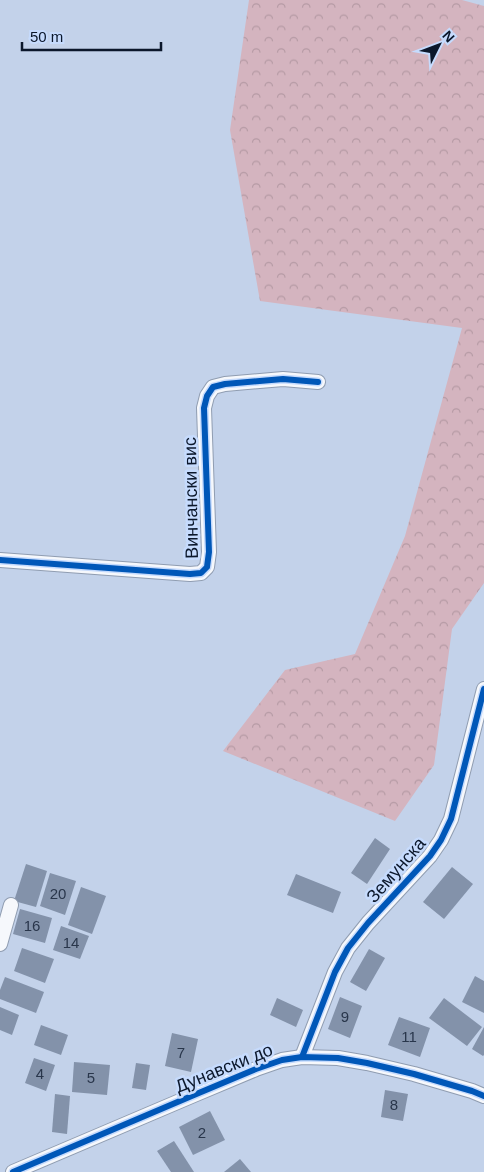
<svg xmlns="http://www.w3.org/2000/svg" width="484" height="1172" font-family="Arial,sans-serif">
<defs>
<pattern id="forest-crowns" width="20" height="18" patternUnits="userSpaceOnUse" patternTransform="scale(1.25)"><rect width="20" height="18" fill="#d4b4bf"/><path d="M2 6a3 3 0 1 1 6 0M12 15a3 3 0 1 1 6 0" fill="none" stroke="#b59aa4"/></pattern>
</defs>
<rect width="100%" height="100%" fill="#c3d2ea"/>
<path fill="url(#forest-crowns)" d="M 249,0 L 462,0 L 484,6 L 484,583 L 452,629 L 434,765 L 395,821 L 223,751 L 285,670 L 355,654 L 405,536 L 462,328 L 260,301 L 230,130 Z"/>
<g fill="#8392aa">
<path d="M 375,838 L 390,849 L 367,884 L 351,873 Z"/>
<path d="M 26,864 L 47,871 L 36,907 L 14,901 Z"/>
<path d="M 452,867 L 473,884 L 444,919 L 423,902 Z"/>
<path d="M 50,873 L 76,881 L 65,915 L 40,906 Z"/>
<path d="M 296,874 L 341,892 L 333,913 L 287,895 Z"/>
<path d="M 81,887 L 106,896 L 92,934 L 68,925 Z"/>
<path d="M 20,909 L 52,918 L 45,943 L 13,934 Z"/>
<path d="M 61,926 L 89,936 L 80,959 L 53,950 Z"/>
<path d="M 22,948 L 54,959 L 45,983 L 14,971 Z"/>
<path d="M 369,949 L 385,958 L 366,991 L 350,982 Z"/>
<path d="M 475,976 L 484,981 L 484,1013 L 462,1002 Z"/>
<path d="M 5,977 L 44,992 L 36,1013 L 0,999 L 0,990 Z"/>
<path d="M 340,997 L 362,1006 L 350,1038 L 328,1029 Z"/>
<path d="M 277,998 L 303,1010 L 296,1027 L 270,1015 Z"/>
<path d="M 444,998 L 482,1027 L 467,1046 L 429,1018 Z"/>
<path d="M 0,1007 L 19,1015 L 12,1035 L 0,1030 Z"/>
<path d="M 399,1017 L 430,1028 L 420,1057 L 388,1045 Z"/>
<path d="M 41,1025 L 68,1035 L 61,1055 L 34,1045 Z"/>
<path d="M 484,1027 L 484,1055 L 483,1056 L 472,1049 Z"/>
<path d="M 172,1033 L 198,1039 L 191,1072 L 165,1066 Z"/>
<path d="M 34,1058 L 55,1065 L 46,1091 L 25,1083 Z"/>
<path d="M 74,1062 L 110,1065 L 107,1095 L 72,1092 Z"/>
<path d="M 136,1063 L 150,1065 L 146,1090 L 132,1088 Z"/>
<path d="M 385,1090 L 408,1094 L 403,1121 L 381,1117 Z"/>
<path d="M 55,1094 L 70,1096 L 67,1134 L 52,1132 Z"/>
<path d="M 210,1111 L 225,1140 L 193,1155 L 179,1127 Z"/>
<path d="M 174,1141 L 194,1172 L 171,1172 L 157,1151 Z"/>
<path d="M 240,1159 L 251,1172 L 224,1172 Z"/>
</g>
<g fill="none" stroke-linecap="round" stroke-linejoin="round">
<defs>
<g id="minor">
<path d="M 0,560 L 190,574 L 201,573 L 207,567 L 209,552 L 204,408 L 207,396 L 213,387 L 225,384 L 283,379 L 318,382"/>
<path d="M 0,944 L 11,905"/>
<path d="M 302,1057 L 335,972 L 348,948 L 368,923 L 430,856 L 441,840 L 451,819 L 484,689"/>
<path d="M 13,1172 L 194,1095 L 256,1069 L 282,1060 L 302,1057 L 338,1058 L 367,1063 L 414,1074 L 472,1091 L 484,1096"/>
</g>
</defs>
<use href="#minor" stroke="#909db1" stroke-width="16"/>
<use href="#minor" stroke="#f6f8fc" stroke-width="14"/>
<defs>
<g id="cycleway">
<path d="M 0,560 L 190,574 L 201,573 L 207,567 L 209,552 L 204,408 L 207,396 L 213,387 L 225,384 L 283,379 L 318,382"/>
<path d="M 302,1057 L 335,972 L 348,948 L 368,923 L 430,856 L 441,840 L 451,819 L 484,689"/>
<path d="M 13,1172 L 194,1095 L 256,1069 L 282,1060 L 302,1057 L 338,1058 L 367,1063 L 414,1074 L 472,1091 L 484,1096"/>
</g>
</defs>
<use href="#cycleway" stroke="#c6dbfd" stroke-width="9"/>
<use href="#cycleway" stroke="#0057b8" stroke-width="6"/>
</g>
<g text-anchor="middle" stroke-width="5" stroke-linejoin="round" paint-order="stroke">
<g font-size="15" fill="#29364b">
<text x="58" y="899">20</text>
<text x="32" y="931">16</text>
<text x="71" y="948">14</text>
<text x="345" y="1022">9</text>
<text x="409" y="1042">11</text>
<text x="181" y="1058">7</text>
<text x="40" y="1079">4</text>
<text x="91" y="1083">5</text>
<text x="394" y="1110">8</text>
<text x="202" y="1138">2</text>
</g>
<g font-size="18" fill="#0b172b" stroke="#c6dbfd">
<text transform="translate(191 498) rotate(-91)" y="6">Винчански вис</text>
<text transform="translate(396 870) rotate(-49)" y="6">Земунска</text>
<text transform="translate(224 1068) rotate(-22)" y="6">Дунавски до</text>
</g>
</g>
<g transform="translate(439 45) rotate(48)" stroke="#c6dbfd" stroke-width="4" paint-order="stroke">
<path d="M0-4L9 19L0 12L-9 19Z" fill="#0b172b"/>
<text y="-8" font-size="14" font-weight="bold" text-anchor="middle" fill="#0b172b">N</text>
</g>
<path d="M22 42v8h139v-8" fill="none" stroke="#0b172b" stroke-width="2.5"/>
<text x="30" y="42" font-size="15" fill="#0b172b" stroke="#c6dbfd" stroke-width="4" paint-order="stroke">50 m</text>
</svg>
